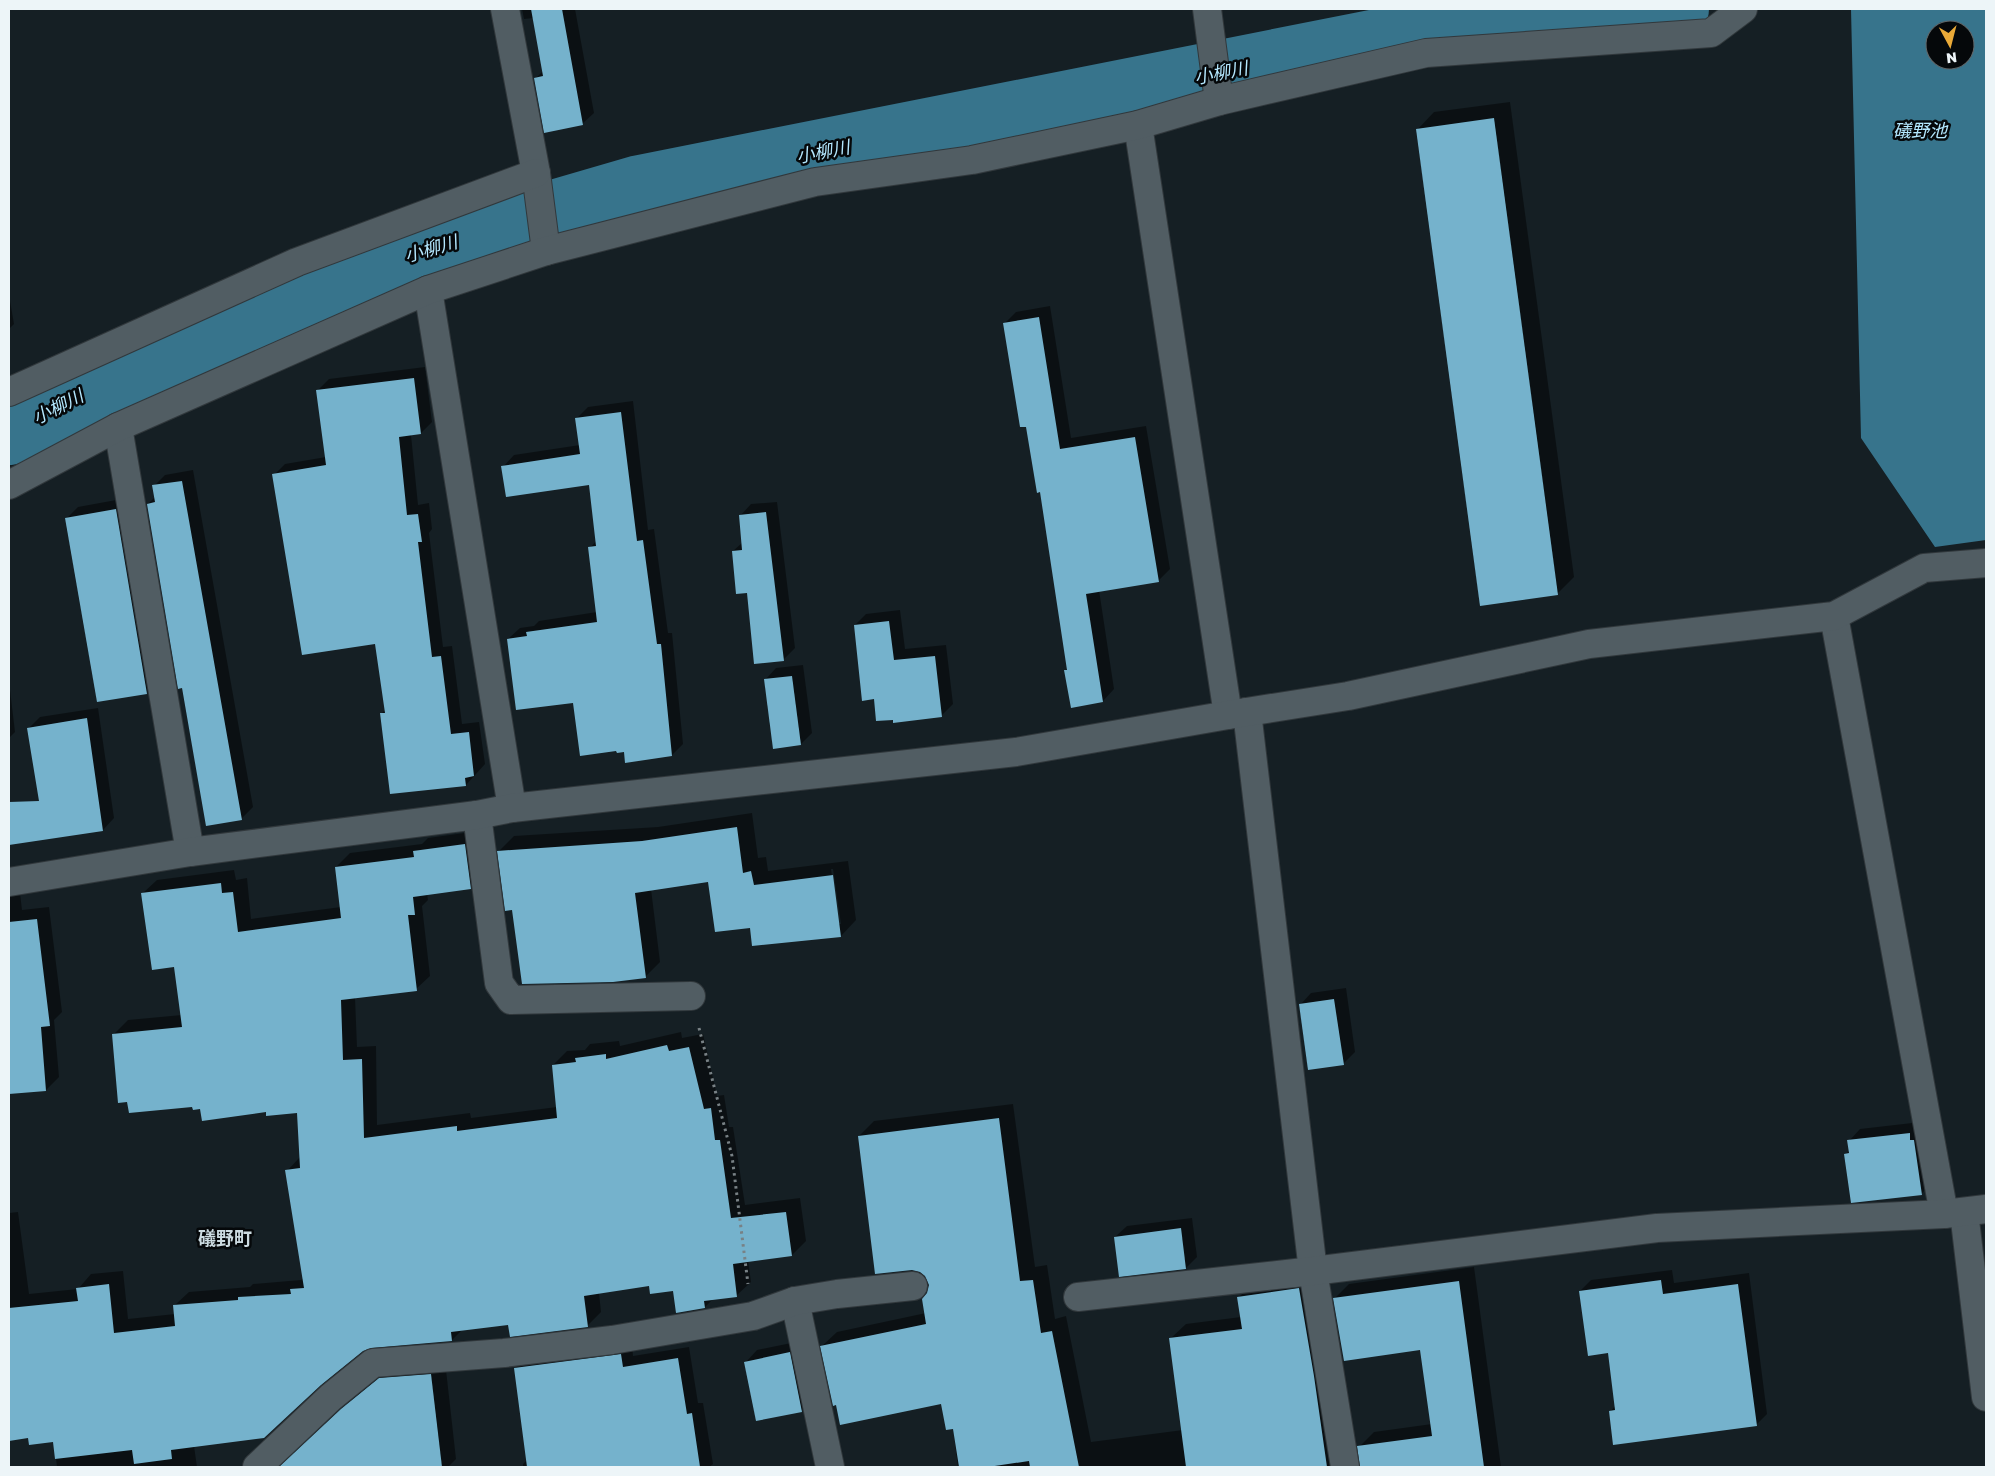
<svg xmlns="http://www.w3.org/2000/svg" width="1995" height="1476" font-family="'Golos Text','Noto Sans JP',sans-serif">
<rect width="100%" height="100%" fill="#151f24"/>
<path fill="#37748c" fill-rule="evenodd" d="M 1851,9 L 1986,9 L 1986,540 L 1935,547 L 1861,438 ZM 1935,30 L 1965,30 L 1965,60 L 1935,60 Z"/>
<g fill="#0007" fill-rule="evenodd">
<path d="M 522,9 L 575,9 L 594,113 L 582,124 L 536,78 L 543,71 L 534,18 L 524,19 Z"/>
<path d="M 1510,102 L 1574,577 L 1557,594 L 1417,130 L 1434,112 Z"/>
<path d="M 9,295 L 14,324 L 9,329 Z"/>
<path d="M 1050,306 L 1071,438 L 1146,426 L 1170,569 L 1158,581 L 1099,590 L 1114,689 L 1103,701 L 1065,671 L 1068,668 L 1041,491 L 1004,324 L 1016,312 Z"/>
<path d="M 425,367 L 432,422 L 421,433 L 411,435 L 418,505 L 429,503 L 432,529 L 429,533 L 443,647 L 452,646 L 462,724 L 479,722 L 485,764 L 466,785 L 391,793 L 381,714 L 386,709 L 377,642 L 274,475 L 285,464 L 326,457 L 317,391 L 329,379 Z"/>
<path d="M 633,401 L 648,530 L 654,529 L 668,633 L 672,633 L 683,744 L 672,755 L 625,751 L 508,639 L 520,628 L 534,626 L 539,621 L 597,612 L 590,548 L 596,541 L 590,483 L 503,467 L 514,455 L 580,445 L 576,419 L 588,407 Z"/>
<path d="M 193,470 L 253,807 L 242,818 L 207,825 L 148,504 L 156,496 L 154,486 L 165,475 Z"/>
<path d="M 127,498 L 158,681 L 147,693 L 67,518 L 78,507 Z"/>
<path d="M 777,502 L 795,648 L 784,659 L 748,592 L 733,551 L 743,542 L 740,516 L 751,504 Z"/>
<path d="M 900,610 L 905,649 L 946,645 L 953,704 L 941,716 L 894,719 L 875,698 L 855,625 L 866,614 Z"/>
<path d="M 803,665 L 812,733 L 801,744 L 765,680 L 776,668 Z"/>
<path d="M 10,690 L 15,732 L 9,738 L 9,691 Z"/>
<path d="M 98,708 L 114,818 L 103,830 L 47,838 L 28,729 L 40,717 Z"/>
<path d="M 752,813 L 758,858 L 766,857 L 768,871 L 848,861 L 856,920 L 841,936 L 751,926 L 710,881 L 651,889 L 660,962 L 645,977 L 513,909 L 499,851 L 514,836 L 658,827 ZM 831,869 L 833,869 L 841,924 L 838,924 Z"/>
<path d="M 479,831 L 484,874 L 470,888 L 427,894 L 428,900 L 422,906 L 430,976 L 416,989 L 355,997 L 357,1047 L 376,1046 L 377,1125 L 470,1113 L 471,1118 L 557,1107 L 553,1065 L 567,1051 L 585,1050 L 590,1044 L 619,1041 L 620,1046 L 681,1032 L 682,1038 L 703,1034 L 717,1096 L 724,1095 L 729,1127 L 733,1127 L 745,1205 L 800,1198 L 806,1241 L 792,1255 L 748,1260 L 751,1282 L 737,1295 L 714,1298 L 705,1307 L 674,1290 L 650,1285 L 599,1293 L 601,1312 L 587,1326 L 509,1324 L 462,1330 L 452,1340 L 371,1346 L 194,1446 L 197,1467 L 57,1467 L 54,1441 L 30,1437 L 9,1439 L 9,1213 L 18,1212 L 29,1294 L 78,1289 L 91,1274 L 123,1271 L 128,1319 L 175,1314 L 175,1305 L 189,1292 L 250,1287 L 253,1284 L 301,1280 L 304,1278 L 287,1171 L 300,1157 L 299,1112 L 201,1107 L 114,1034 L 128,1020 L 182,1015 L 175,966 L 143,893 L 157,880 L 234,870 L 236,880 L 247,878 L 251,919 L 341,907 L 336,867 L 350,853 L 422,844 L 428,838 Z"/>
<path d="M 20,893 L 22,910 L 49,907 L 62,1012 L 54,1020 L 59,1077 L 46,1090 L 9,1093 L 9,894 Z"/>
<path d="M 1346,988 L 1355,1052 L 1343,1064 L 1300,1005 L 1311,993 Z"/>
<path d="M 1013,1104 L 1035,1267 L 1047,1265 L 1055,1319 L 1066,1316 L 1091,1442 L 1183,1430 L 1171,1338 L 1186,1324 L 1241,1317 L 1239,1297 L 1254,1282 L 1313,1274 L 1356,1467 L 958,1467 L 953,1427 L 942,1403 L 822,1346 L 837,1332 L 926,1313 L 930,1285 L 859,1136 L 874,1121 Z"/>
<path d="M 1921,1122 L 1933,1183 L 1921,1194 L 1846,1154 L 1850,1150 L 1849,1141 L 1860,1129 Z"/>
<path d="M 1192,1218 L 1197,1257 L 1186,1268 L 1115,1237 L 1127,1226 Z"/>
<path d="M 1474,1267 L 1501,1467 L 1361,1467 L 1359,1447 L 1374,1432 L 1432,1424 L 1421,1348 L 1335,1298 L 1349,1284 Z"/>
<path d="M 1672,1270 L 1674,1283 L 1749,1273 L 1767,1414 L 1756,1425 L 1610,1412 L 1615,1406 L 1609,1352 L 1580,1291 L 1591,1280 Z"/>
<path d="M 801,1341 L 813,1399 L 802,1410 L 757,1419 L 746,1362 L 757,1350 Z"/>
<path d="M 632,1344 L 633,1356 L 689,1347 L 698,1403 L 703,1403 L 713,1464 L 709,1467 L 523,1467 L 523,1464 L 527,1460 L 515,1368 L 526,1357 Z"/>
<path d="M 445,1361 L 456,1459 L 448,1467 L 281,1467 L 357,1395 L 394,1365 Z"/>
</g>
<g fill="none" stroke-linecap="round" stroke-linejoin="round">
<path stroke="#37748c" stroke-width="66" d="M 9,432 L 130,370 L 393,260 L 640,188 L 1438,30 L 1676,9"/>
</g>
<g fill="#75b2cc">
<path d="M 531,9 L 562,9 L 583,125 L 544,133 L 534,78 L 543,76 Z"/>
<path d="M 1494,118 L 1558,595 L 1480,606 L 1416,129 Z"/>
<path d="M 1039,317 L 1060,449 L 1135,437 L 1159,582 L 1086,594 L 1103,702 L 1071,708 L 1064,670 L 1067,670 L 1040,492 L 1037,493 L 1026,427 L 1020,427 L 1003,323 Z"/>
<path d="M 414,378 L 421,434 L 399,437 L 407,515 L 418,514 L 422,542 L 418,542 L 432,657 L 441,656 L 451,734 L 469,732 L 474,776 L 465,778 L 466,786 L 390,794 L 380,713 L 385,713 L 375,644 L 302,655 L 272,474 L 326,465 L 316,390 Z"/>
<path d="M 621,412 L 637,541 L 643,540 L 657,644 L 661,644 L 672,756 L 625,763 L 624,752 L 617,753 L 616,751 L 580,756 L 573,703 L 516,710 L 507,639 L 527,636 L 526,632 L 597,622 L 588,547 L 596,546 L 589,485 L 506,497 L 501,466 L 580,454 L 575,418 Z"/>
<path d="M 182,481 L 242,820 L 206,826 L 182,688 L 178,689 L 147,504 L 155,502 L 152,485 Z"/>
<path d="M 116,509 L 147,694 L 97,702 L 65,518 Z"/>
<path d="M 766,512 L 784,661 L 754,664 L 747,593 L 736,594 L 732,551 L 742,550 L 739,515 Z"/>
<path d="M 889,621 L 894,660 L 935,656 L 942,717 L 893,723 L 893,720 L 876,721 L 874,699 L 862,701 L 854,625 Z"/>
<path d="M 792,676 L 801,745 L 773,749 L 764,679 Z"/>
<path d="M 87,718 L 103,831 L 9,845 L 9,802 L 39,801 L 27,728 Z"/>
<path d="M 737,827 L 743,873 L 751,871 L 754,885 L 833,875 L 841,937 L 752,946 L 750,928 L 715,932 L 708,882 L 635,893 L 646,978 L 613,982 L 522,984 L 512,910 L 505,911 L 497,851 L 642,841 Z"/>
<path d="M 465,844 L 471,889 L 413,897 L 415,915 L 408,915 L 417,991 L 341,1000 L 343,1060 L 362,1059 L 364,1138 L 457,1126 L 457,1131 L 557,1118 L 552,1065 L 576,1062 L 575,1058 L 606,1054 L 606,1059 L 667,1045 L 669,1051 L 689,1047 L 704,1109 L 711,1108 L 715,1140 L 720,1140 L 731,1218 L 786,1212 L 792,1256 L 733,1264 L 737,1297 L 704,1301 L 705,1308 L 676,1313 L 673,1291 L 650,1294 L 649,1286 L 584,1296 L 588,1327 L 510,1337 L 508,1325 L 451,1332 L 452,1341 L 371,1348 L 363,1351 L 321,1385 L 264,1438 L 171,1450 L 172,1459 L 134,1464 L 132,1450 L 55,1459 L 53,1442 L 29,1445 L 28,1438 L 9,1441 L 9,1308 L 78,1301 L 76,1288 L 109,1284 L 114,1333 L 175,1326 L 173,1305 L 238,1300 L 238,1297 L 291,1294 L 290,1289 L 304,1288 L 285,1170 L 300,1168 L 297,1113 L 266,1116 L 266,1112 L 202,1121 L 200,1109 L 193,1110 L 192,1107 L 129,1113 L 127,1102 L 118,1103 L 112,1034 L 182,1027 L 174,967 L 152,970 L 141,893 L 221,883 L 222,893 L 233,892 L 238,932 L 341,918 L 335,867 L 414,857 L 413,851 Z"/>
<path d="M 37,919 L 50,1026 L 41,1027 L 46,1091 L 9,1094 L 9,922 Z"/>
<path d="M 1334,999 L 1344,1065 L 1308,1070 L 1299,1004 Z"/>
<path d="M 999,1118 L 1020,1281 L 1033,1280 L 1041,1333 L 1052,1331 L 1079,1467 L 1030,1467 L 1029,1461 L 988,1467 L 959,1467 L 953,1429 L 946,1430 L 941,1404 L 840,1425 L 836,1405 L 833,1406 L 820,1346 L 926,1324 L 922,1299 L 927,1293 L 929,1285 L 925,1276 L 920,1272 L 912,1270 L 875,1274 L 858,1136 Z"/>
<path d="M 1910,1133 L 1910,1140 L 1914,1140 L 1922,1195 L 1851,1203 L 1844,1154 L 1849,1153 L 1847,1140 Z"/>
<path d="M 1181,1228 L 1186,1269 L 1119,1277 L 1114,1237 Z"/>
<path d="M 1661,1280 L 1663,1294 L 1738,1284 L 1757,1426 L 1613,1445 L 1609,1411 L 1615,1410 L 1608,1353 L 1588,1356 L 1579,1291 Z"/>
<path d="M 1459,1281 L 1484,1467 L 1360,1467 L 1357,1446 L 1432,1436 L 1420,1350 L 1344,1361 L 1333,1298 Z"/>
<path d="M 1299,1288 L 1314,1376 L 1327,1467 L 1186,1467 L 1169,1338 L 1242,1329 L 1237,1297 Z"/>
<path d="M 790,1352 L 802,1412 L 756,1421 L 744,1362 Z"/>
<path d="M 621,1354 L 623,1367 L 678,1358 L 687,1414 L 692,1413 L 700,1467 L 527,1467 L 514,1368 Z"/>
<path d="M 431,1374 L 442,1467 L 279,1467 L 341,1409 L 379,1378 Z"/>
</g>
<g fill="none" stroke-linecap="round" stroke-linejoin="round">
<defs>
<g id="minor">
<path d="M 505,9 L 536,173 L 546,251"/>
<path d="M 1207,9 L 1219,101"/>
<path d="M 1138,125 L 1228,715"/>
<path d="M 428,290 L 512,808"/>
<path d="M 9,392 L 297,262 L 536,173"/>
<path d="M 118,427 L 190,852"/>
<path d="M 9,485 L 118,427 L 428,290 L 546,251 L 815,182 L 972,160 L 1138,125 L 1219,101 L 1426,53 L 1711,33 L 1743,9"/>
<path d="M 1834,616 L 1944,1214"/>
<path d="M 1247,712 L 1313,1271 L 1345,1467"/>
<path d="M 477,815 L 499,983 L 511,1000 L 691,996"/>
<path d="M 9,882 L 190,852 L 477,815 L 512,808 L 1016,752 L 1228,715 L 1348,696 L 1589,644 L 1834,616 L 1924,568 L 1986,563"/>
<path d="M 1964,1212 L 1986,1397"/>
<path d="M 1078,1297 L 1313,1271 L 1657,1228 L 1944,1214 L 1986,1209"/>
<path d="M 795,1301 L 830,1467"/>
<path d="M 257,1467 L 331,1397 L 373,1363 L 504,1353 L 612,1340 L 753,1316 L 795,1301 L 837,1294 L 913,1286"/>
</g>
</defs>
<use href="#minor" stroke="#31383c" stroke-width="30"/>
<path stroke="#788185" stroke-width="3" stroke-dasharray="2.5 4" stroke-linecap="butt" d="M 699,1028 L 732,1156 L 748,1284"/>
<use href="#minor" stroke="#515d63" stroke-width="28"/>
</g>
<g text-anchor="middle" stroke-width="5" stroke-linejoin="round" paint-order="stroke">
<g font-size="18" font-style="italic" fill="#b4e8ff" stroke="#05080a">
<text transform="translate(1221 73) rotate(-11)" y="6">小柳川</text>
<text x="1920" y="137">礒野池</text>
<text transform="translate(823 152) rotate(-11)" y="6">小柳川</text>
<text transform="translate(431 249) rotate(-16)" y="6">小柳川</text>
<text transform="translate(58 407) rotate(-27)" y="6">小柳川</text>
</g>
<g font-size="18" font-weight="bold" fill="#cbdae0" stroke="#05080a">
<text x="225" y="1245">礒野町</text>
</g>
</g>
<rect width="1995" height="1476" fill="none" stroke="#edf5f8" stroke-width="20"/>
<g transform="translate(1950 45) rotate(173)"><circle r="24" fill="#05080a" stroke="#626769"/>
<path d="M0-4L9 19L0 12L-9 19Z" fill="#eaaa38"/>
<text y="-8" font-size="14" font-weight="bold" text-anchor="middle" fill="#edf5f8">N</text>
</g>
</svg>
